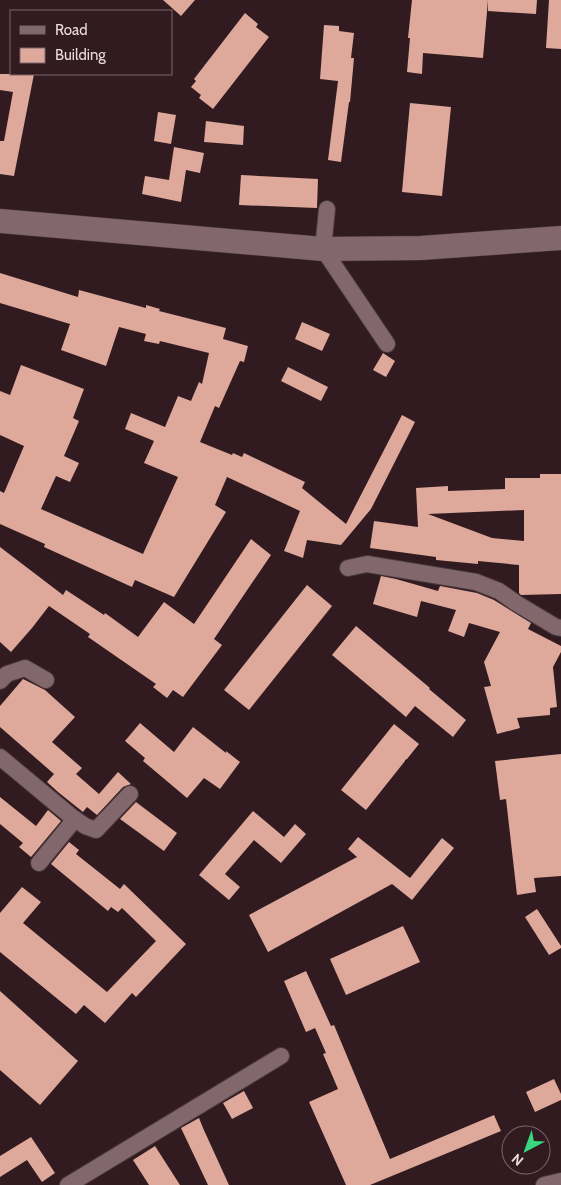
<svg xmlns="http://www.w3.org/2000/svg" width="561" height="1185" font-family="Cabin,sans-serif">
<rect width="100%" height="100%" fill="#311b20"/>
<g fill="#dea89a" fill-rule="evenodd">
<path d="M 163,0 L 195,0 L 181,16 Z"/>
<path d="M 412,0 L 488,0 L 483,58 L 423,53 L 422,74 L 407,72 L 410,38 L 408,38 Z"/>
<path d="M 488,0 L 537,0 L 536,14 L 488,11 Z"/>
<path d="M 549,0 L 561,0 L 561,49 L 546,48 Z"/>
<path d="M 245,13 L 258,24 L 256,27 L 269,37 L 213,109 L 199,98 L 201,95 L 191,87 L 196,81 L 194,79 Z"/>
<path d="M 324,25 L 339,26 L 339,31 L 354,33 L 351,58 L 354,58 L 350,102 L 349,102 L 341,162 L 328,160 L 338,81 L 320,79 Z"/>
<path d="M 0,74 L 34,74 L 14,176 L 0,174 L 0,141 L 4,141 L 13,92 L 0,90 Z"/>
<path d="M 410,103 L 451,107 L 442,196 L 402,192 Z"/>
<path d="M 158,112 L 176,115 L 171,144 L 154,141 Z"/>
<path d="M 206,121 L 244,126 L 243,145 L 204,142 Z"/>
<path d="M 174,147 L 204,153 L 200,173 L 186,170 L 181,202 L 142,194 L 145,176 L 169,180 Z"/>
<path d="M 241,175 L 318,179 L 317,208 L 239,205 Z"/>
<path d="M 0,273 L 78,297 L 79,290 L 146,308 L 146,305 L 160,309 L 159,311 L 226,328 L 223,339 L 248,346 L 244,362 L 240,361 L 219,408 L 215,406 L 200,442 L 232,455 L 233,453 L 242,457 L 244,453 L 305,482 L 302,488 L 346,524 L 402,415 L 415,422 L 371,509 L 341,545 L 307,540 L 303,558 L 284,551 L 300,511 L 227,477 L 215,505 L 226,512 L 174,597 L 135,580 L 132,587 L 44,547 L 45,544 L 0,524 L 0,491 L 4,493 L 24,446 L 0,435 L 0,391 L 10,395 L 21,365 L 84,389 L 73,418 L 79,421 L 64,456 L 79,463 L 70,482 L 56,476 L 41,509 L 143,554 L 178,477 L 144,463 L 154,441 L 125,429 L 131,413 L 165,427 L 178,396 L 191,401 L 199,382 L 202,384 L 209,353 L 160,341 L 159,344 L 144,341 L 146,334 L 119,327 L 106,366 L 61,350 L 70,324 L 0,303 Z"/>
<path d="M 302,322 L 330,334 L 322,351 L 295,339 Z"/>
<path d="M 383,353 L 395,361 L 386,377 L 373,370 Z"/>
<path d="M 288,367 L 328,387 L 321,401 L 281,381 Z"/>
<path d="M 540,474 L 561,474 L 561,594 L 521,595 L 519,593 L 519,565 L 478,561 L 478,564 L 436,560 L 436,557 L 370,548 L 374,521 L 418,527 L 416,488 L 448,486 L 448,491 L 505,489 L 505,478 L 540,478 ZM 524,510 L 524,541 L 492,538 L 428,514 Z"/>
<path d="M 251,539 L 271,555 L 214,639 L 222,645 L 183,697 L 173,690 L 167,698 L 153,687 L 156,684 L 88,637 L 90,634 L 49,606 L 32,628 L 11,652 L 0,642 L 0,547 L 63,595 L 66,590 L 104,615 L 105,613 L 138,637 L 164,602 L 194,624 Z"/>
<path d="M 381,576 L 396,579 L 438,591 L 440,586 L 477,593 L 494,600 L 531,623 L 528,629 L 561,646 L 561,652 L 553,667 L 557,707 L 550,708 L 550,715 L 517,718 L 520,728 L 497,734 L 484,687 L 491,686 L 484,662 L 500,632 L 469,623 L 464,637 L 448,631 L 456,610 L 421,601 L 417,617 L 373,604 Z"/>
<path d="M 307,585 L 332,606 L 249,710 L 224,690 Z"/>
<path d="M 356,626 L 430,688 L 429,689 L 466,720 L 453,737 L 415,706 L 406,717 L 332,655 Z"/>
<path d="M 23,679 L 45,690 L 75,717 L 52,742 L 82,768 L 76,774 L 99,794 L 118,772 L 131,784 L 123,787 L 97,815 L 87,807 L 83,812 L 58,792 L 47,782 L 54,774 L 0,727 L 0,706 Z"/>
<path d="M 140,723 L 174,752 L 193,727 L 226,753 L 226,751 L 240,762 L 220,789 L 204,778 L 187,798 L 143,761 L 145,758 L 125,741 Z"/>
<path d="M 394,724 L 419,744 L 407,759 L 405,760 L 405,761 L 366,810 L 341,790 Z"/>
<path d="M 561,754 L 561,876 L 534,878 L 536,892 L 517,895 L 506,799 L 500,800 L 495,761 Z"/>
<path d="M 0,797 L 36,826 L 48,810 L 61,821 L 31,857 L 19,847 L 23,843 L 0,824 Z"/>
<path d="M 136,802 L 177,833 L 164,851 L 120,819 Z"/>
<path d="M 253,811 L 284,837 L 295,824 L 306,834 L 281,863 L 254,840 L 225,874 L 240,887 L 229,900 L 199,875 Z"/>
<path d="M 358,837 L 410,878 L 442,838 L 454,848 L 412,900 L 392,884 L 268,952 L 249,915 L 357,857 L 348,849 Z"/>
<path d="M 69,842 L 79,850 L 76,854 L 120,889 L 124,884 L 186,944 L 136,997 L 132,993 L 105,1023 L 84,1005 L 76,1014 L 0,952 L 0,913 L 22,887 L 41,902 L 23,923 L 107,992 L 156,941 L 122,908 L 118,912 L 111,907 L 108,911 L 51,864 Z"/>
<path d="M 537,909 L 561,946 L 561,948 L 549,955 L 525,917 Z"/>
<path d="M 403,926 L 420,962 L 346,995 L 330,959 Z"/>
<path d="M 306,971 L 331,1026 L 334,1025 L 390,1159 L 494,1115 L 501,1131 L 370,1185 L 346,1185 L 309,1102 L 338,1089 L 323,1054 L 326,1053 L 315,1028 L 306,1032 L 284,981 Z"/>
<path d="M 0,991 L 78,1061 L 40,1105 L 0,1070 Z"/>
<path d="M 554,1079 L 561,1094 L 561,1100 L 535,1112 L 526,1092 Z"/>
<path d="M 244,1091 L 253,1108 L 232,1119 L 223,1103 Z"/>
<path d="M 199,1118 L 203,1128 L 229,1185 L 208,1185 L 181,1128 Z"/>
<path d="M 31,1137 L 55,1173 L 42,1182 L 27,1160 L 0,1177 L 0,1156 Z"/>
<path d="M 155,1146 L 180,1185 L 149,1185 L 133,1160 Z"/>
</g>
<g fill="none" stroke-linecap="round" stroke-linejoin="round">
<defs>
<g id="minor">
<path d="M 327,209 L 323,249 L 387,344"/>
<path d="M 348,568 L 367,564 L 476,582 L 499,591 L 516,603 L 556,627 L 561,628"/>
<path d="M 0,681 L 7,674 L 25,668 L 46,680"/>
<path d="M 0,757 L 72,817 L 85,826 L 96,830 L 130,794"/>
<path d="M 39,863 L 75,819"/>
<path d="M 68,1185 L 281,1056"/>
<path d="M 544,1185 L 561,1181"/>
</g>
<path id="secondary" d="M 0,221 L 323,249 L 421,248 L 561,238"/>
</defs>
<use href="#minor" stroke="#4a383c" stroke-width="18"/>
<use href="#secondary" stroke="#4a383c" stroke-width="25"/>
<use href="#minor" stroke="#82676c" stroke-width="16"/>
<use href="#secondary" stroke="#82676c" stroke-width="24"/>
</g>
<rect x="10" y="10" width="162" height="65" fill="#311b20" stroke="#7b676c"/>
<rect x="20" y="26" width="25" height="8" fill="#82676c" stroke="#7b676c"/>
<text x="55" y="35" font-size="15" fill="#eadadd">Road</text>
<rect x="20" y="48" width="25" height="15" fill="#dea89a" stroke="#7b676c"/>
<text x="55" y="60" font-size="15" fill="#eadadd">Building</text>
<g transform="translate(526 1150) rotate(221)"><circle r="24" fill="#311b20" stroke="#7b676c"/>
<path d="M0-4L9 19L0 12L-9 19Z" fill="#38d880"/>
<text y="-8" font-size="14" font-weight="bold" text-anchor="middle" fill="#eadadd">N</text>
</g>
</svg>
